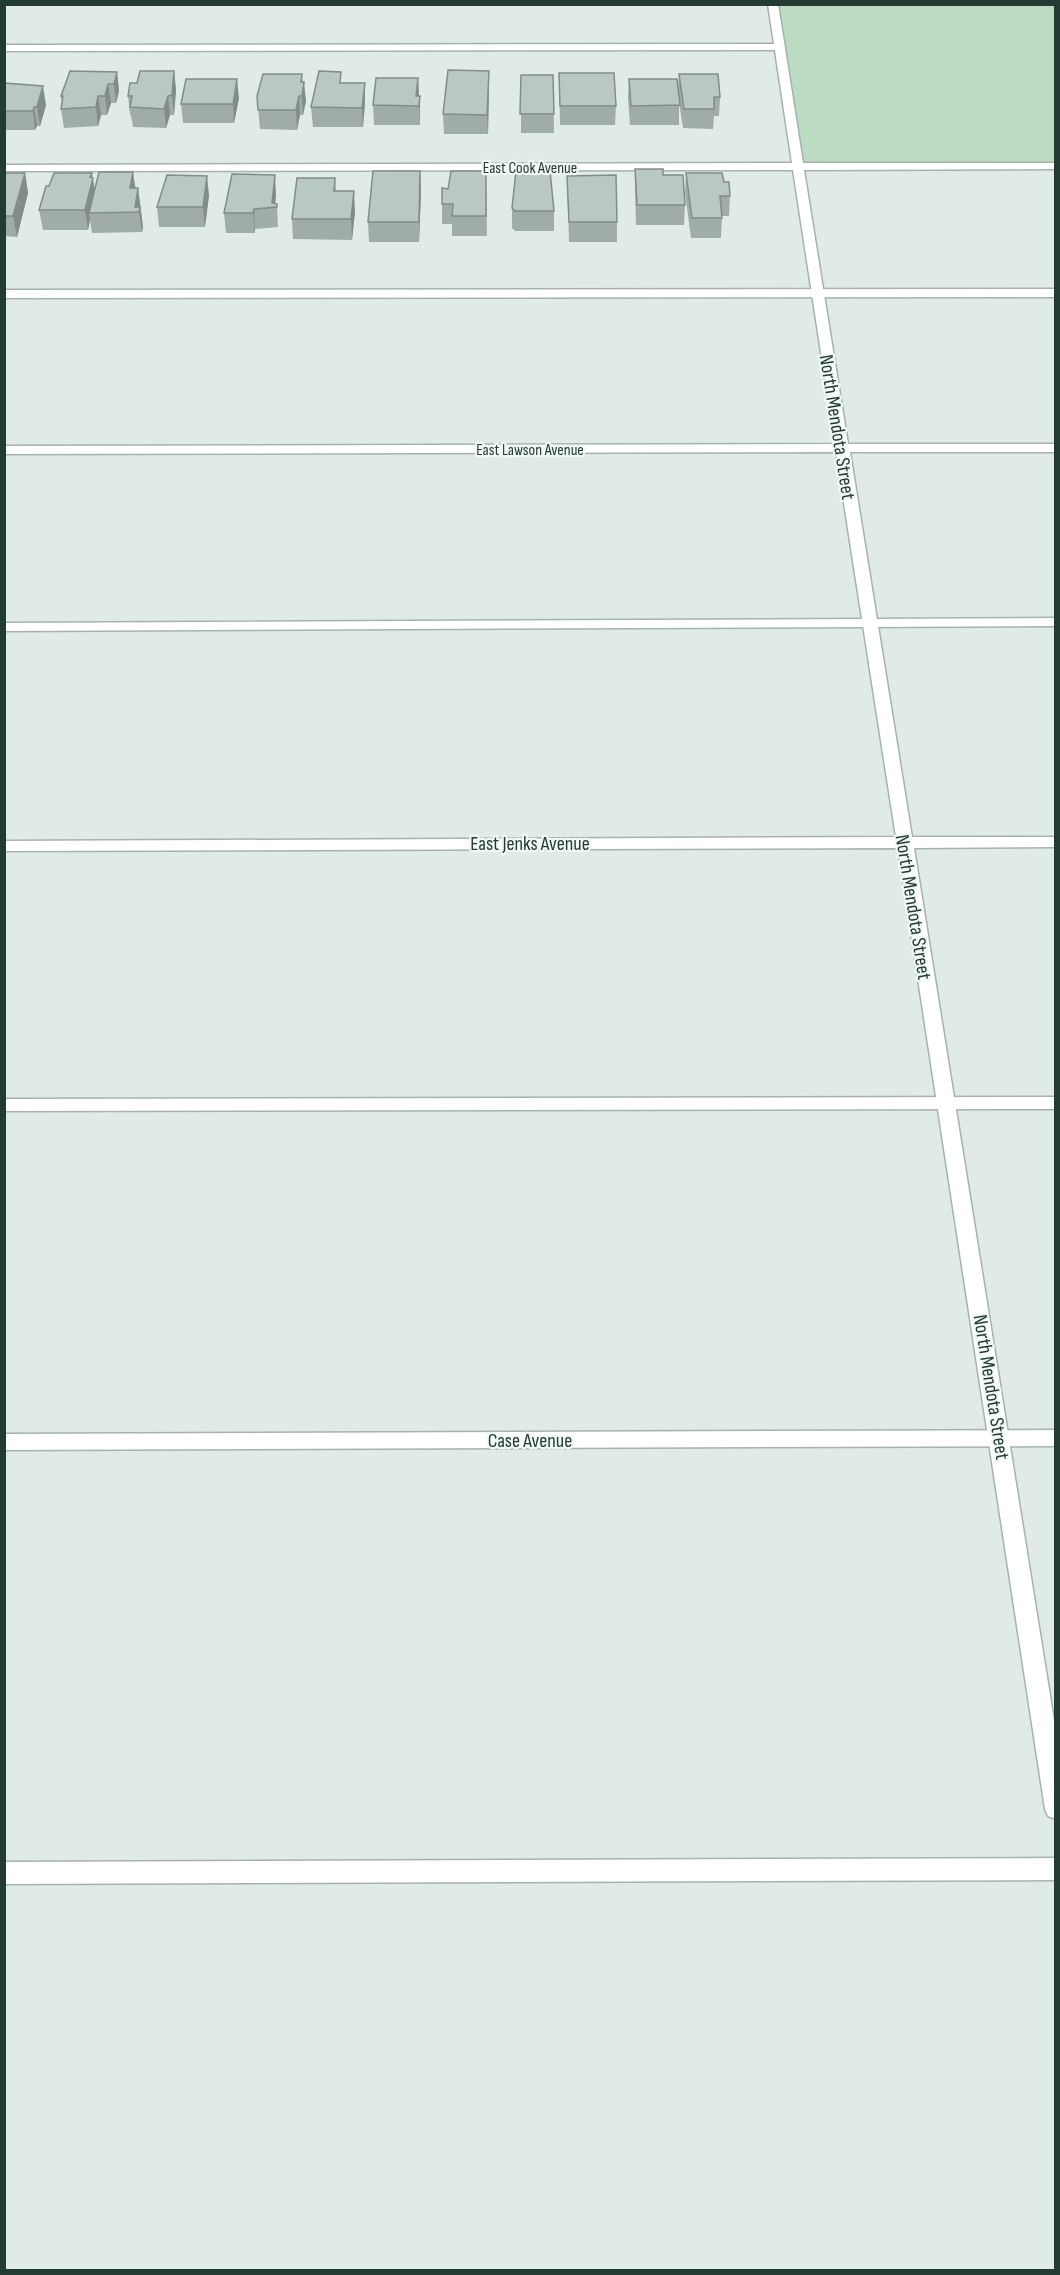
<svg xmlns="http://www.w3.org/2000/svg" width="1060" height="2275" font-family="'Sofia Sans Condensed',sans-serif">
<rect width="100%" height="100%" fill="#e1ebe6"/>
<path fill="#bbdbc2" d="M 776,5 L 1055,5 L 1055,166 L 798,167 Z"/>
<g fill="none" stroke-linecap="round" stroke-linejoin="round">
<defs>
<g id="service">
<path d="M 4,45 L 780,44 L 785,47 L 780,50 L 4,51 Z"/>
<path d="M 1056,289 L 1056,297 L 4,298 L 4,290 Z"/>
<path d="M 1056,618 L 1056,626 L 4,631 L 4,623 Z"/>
<path d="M 1056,1097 L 1056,1109 L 4,1111 L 4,1099 Z"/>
<path d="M 1056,1858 L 1056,1880 L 4,1884 L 4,1862 Z"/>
</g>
<path id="minor" d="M 768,4 L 778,4 L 803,163 L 1056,163 L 1056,169 L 804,170 L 848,444 L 1056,444 L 1056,452 L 850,452 L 912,837 L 1056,837 L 1056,847 L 914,848 L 1056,1733 L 1056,1819 L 1048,1816 L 1045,1809 L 898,848 L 4,851 L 4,841 L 896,837 L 836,452 L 4,454 L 4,446 L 835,444 L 793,170 L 4,171 L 4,165 L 792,163 Z"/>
<path id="tertiary" d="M 1056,1430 L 1056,1446 L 4,1450 L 4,1434 Z"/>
</defs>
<use href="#service" stroke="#a4b3ad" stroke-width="3"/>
<use href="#minor" stroke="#a4b3ad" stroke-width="3"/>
<use href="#tertiary" stroke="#a4b3ad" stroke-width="3"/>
<use href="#service" fill="#fff" fill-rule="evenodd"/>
<use href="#minor" fill="#fff" fill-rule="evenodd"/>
<use href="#tertiary" fill="#fff" fill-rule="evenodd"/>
</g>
<g fill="#a0aca7">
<path d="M 174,71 L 176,90 L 174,115 L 170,115 L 166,128 L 133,127 L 131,115 L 130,115 L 128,96 Z"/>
<path d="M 489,71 L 488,134 L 444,134 L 443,114 Z"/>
<path d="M 117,72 L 119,91 L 116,103 L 111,103 L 107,115 L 101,115 L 98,126 L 64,128 L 61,109 L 62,104 L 61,96 Z"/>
<path d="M 559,73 L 616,106 L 615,125 L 560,125 Z"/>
<path d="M 679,74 L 720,97 L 719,116 L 714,116 L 713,129 L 683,128 L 679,103 L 679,125 L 630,125 L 628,98 L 629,79 L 678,88 Z"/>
<path d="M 521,75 L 553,75 L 554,133 L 521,133 Z"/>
<path d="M 418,78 L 420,115 L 420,125 L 374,125 L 373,105 Z"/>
<path d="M 303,82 L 306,101 L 303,115 L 300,115 L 297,130 L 260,129 L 257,96 Z"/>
<path d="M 4,83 L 46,105 L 40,126 L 37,126 L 35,130 L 4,130 Z"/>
<path d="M 342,83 L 365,83 L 365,102 L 363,127 L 313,127 L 311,107 Z"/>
<path d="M 239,98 L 234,123 L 183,123 L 181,104 Z"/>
<path d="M 635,169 L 663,175 L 685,205 L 684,225 L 636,225 L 635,189 Z"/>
<path d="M 420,171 L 421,191 L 419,242 L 369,242 L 368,222 Z"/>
<path d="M 486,171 L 487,236 L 452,236 L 452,224 L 442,224 L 442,204 L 448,189 Z"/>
<path d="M 4,173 L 25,173 L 28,193 L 17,237 L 4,236 Z"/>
<path d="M 686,173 L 724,182 L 730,196 L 729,216 L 722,216 L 721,238 L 691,238 L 685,193 Z"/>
<path d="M 567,176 L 617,222 L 617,242 L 569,242 Z"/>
<path d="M 92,177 L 95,190 L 138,188 L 143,227 L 142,232 L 92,233 L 90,220 L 88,230 L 43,230 L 39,210 Z"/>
<path d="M 335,178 L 336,191 L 355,211 L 352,240 L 293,239 L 292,219 Z"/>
<path d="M 209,195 L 205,227 L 159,227 L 157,207 Z"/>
<path d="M 276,195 L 275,203 L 277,204 L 278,227 L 255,229 L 255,233 L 226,233 L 224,213 Z"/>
<path d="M 512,208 L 554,211 L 554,231 L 515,231 L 512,228 Z"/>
</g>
<g fill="#828c88">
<path d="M 174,71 L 176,90 L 174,115 L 172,95 Z"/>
<path d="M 489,71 L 489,90 L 488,134 L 487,115 Z"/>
<path d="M 117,72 L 119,91 L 116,103 L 114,84 Z"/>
<path d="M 302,74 L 303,89 L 304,82 L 306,101 L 303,115 L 301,82 Z"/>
<path d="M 418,78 L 419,97 L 416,96 Z"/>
<path d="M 237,79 L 239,98 L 234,123 L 233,104 Z"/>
<path d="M 365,83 L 365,102 L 363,127 L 362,108 Z"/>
<path d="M 108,84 L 111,103 L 107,115 L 105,96 Z"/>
<path d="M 43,86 L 46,105 L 40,126 L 37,107 Z"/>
<path d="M 98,96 L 101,115 L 98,126 L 96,107 Z"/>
<path d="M 168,96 L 170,115 L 166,128 L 164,109 Z"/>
<path d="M 299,96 L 300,115 L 297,130 L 296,110 Z"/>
<path d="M 420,96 L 420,125 L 419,106 Z"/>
<path d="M 34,107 L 37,126 L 35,130 L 33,111 Z"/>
<path d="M 420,171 L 421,191 L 419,242 L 419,222 Z"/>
<path d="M 133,172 L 136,192 L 130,188 Z"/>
<path d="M 25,173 L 28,193 L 17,237 L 13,216 Z"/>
<path d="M 92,173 L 96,197 L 89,213 L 90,220 L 88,230 L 85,210 Z"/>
<path d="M 275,175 L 276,195 L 275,207 L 272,203 Z"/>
<path d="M 207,176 L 209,195 L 205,227 L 203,207 Z"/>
<path d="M 138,188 L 143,227 L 142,232 L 139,212 L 135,207 Z"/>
<path d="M 354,191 L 355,211 L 352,240 L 351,219 Z"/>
<path d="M 254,209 L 255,229 L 255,233 L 253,213 Z"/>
</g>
<g fill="#bac8c2" stroke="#828c88" stroke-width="1.5">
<path d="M 448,70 L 489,71 L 487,115 L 443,114 Z"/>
<path d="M 70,71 L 117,72 L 114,84 L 108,84 L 105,96 L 98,96 L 96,107 L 61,109 L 63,96 L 61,96 Z"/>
<path d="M 140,71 L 174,71 L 172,95 L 168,96 L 164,109 L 130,107 L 132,96 L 128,96 L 130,83 L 137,83 Z"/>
<path d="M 319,71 L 341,72 L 340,83 L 365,83 L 362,108 L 311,107 Z"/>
<path d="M 559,73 L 614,73 L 616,106 L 560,106 Z"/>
<path d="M 263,74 L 302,74 L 301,82 L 304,82 L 302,96 L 299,96 L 296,110 L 258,110 L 257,96 Z"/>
<path d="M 679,74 L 718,74 L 720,97 L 714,97 L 714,109 L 684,109 Z"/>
<path d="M 521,75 L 553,75 L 554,114 L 520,114 Z"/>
<path d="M 376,78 L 418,78 L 416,96 L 420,96 L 419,106 L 373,105 Z"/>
<path d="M 186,79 L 237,79 L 233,104 L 181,104 Z"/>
<path d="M 629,79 L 677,79 L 680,105 L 631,106 Z"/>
<path d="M 4,83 L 43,86 L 37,107 L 34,107 L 33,111 L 4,111 Z"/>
<path d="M 635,169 L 663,169 L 663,175 L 683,175 L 685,205 L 637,205 Z"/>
<path d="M 373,171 L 420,171 L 419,222 L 368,222 Z"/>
<path d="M 451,171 L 486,171 L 486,216 L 452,216 L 453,204 L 442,204 L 442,188 L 448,189 Z"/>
<path d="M 516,171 L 550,171 L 554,211 L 515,211 L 512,208 Z"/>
<path d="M 99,172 L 133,172 L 130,188 L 138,188 L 135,207 L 140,207 L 139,212 L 89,213 Z"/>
<path d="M 4,173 L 25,173 L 13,216 L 4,216 Z"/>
<path d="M 54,173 L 92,173 L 90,177 L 93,178 L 85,210 L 39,210 L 46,186 L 49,186 Z"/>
<path d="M 686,173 L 722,173 L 724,182 L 729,182 L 730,196 L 720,196 L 722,218 L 692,218 Z"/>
<path d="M 232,174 L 275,175 L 272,203 L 277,204 L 277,207 L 254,209 L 253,213 L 224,213 Z"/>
<path d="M 167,175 L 207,176 L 203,207 L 157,207 Z"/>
<path d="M 616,175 L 617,222 L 569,222 L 567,176 Z"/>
<path d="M 297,178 L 335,178 L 334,191 L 354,191 L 351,219 L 292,219 Z"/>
</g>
<g text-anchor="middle" stroke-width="4.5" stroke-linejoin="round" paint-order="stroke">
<g font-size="16" fill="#223b33" stroke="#f1f8f4">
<text x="530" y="173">East Cook Avenue</text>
<text x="530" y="455">East Lawson Avenue</text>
</g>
<g font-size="20" fill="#223b33" stroke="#f1f8f4">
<text transform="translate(838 427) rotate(81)" y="7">North Mendota Street</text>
<text x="530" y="850">East Jenks Avenue</text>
<text transform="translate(914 907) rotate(81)" y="7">North Mendota Street</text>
<text transform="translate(992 1387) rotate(81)" y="7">North Mendota Street</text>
<text x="530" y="1447">Case Avenue</text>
</g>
</g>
<rect width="1060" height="2275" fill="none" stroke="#223b33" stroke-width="12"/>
</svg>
